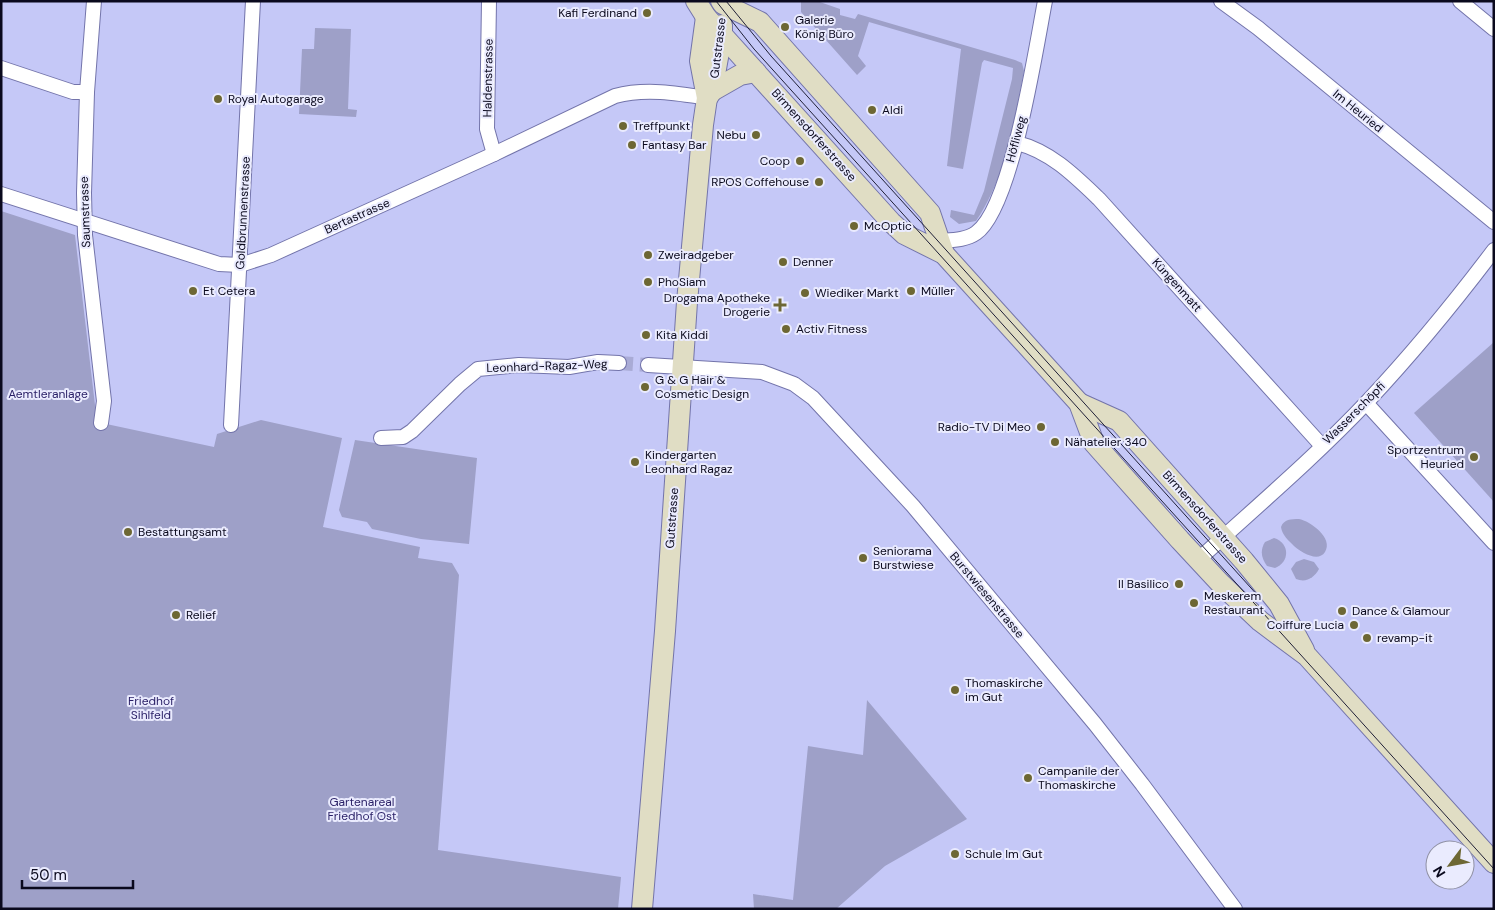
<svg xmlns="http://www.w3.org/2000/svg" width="1495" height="910" font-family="'DM Sans',sans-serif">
<rect width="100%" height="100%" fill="#c5c8f7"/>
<g fill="#9ea0c8">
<path d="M 801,1 L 817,1 L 840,9 L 840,15 L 855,19 L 858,14 L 1015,60 L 1022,63 L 1024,71 C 1014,122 1006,177 976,221 L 959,224 L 950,217 L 951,210 L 974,215 L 984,191 L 1012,79 L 1013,68 L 984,60 L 982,63 L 963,169 L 947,166 L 961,49 L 869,22 L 858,56 L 866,66 L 857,75 L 801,12 Z"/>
<path d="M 315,28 L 351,29 L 348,109 L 357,110 L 356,117 L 299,114 L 302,49 L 314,49 Z"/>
<path d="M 1,211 L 75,235 L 97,422 L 214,447 L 217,434 L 261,420 L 342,438 L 323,527 L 420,547 L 418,558 L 452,563 L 459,575 L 438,850 L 621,877 L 618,909 L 1,909 Z"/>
<path d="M 1494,342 L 1494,502 L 1414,413 Z"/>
<path d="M 355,440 L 477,458 L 469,544 L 421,539 L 372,529 L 367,522 L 342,517 L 339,510 Z"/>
<path d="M 1299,519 C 1310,521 1334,538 1325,552 C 1318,563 1301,552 1294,546 C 1289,541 1282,535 1281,527 C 1284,519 1291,519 1299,519 Z"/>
<path d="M 1274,538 C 1290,543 1290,562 1275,568 L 1267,566 C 1261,558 1260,550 1265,542 Z"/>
<path d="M 1304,559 L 1314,562 L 1319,569 C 1314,578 1306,583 1296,579 L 1291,569 L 1296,562 Z"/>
<path d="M 867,700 L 967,819 L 885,866 L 836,909 L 754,909 L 753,894 L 793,900 L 808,746 L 863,755 Z"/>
</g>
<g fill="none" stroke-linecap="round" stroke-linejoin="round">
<path stroke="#a9abd6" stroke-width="14" stroke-dasharray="14 7" stroke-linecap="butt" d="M 619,363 L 648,365"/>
<defs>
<g id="minor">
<path d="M 94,1 L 87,92 L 84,193 L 85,235 L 104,401 L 101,423"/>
<path d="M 489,1 L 487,129 L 494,154"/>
<path d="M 1221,1 L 1258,28 L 1494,222"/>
<path d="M 1460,1 L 1494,29"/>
<path d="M 1,68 L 73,92 L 87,92"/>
<path d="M 1017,143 C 1050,151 1075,176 1099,199 L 1322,446"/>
<path d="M 1,194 L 219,264 L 240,265 L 271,255 L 494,154 L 615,96 C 645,88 676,93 707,98"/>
<path d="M 940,241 C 952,240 966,240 976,233 C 1012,208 1036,47 1045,1"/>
<path d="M 648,365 L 762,372 L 794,384 L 813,398 L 913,506 L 1095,724 L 1142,784 L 1235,909"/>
<path d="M 1366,403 L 1494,543"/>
<path d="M 231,425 L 253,1"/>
<path d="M 381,438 L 403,437 L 412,431 L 460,384 L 478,369 L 519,365 L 569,367 L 598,362 L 619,363"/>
<path d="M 1198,560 C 1255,508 1314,458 1367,402 C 1412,354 1454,303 1494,250"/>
</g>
<g id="secondary">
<path d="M 696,1 L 706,17 L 891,222 L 904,234 L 944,254 L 1079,403 L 1094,443 L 1180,540 L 1220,583 L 1260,621 L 1307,656 L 1494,863"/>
<path d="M 721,1 L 723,4 L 760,22 L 930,213 L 944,254"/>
<path d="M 712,91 L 740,75 L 756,72"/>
<path d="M 708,97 L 712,91 L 722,35 L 722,25"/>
<path d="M 1079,403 L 1119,421 L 1244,561 L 1279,604 L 1304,650"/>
<path d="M 642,909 L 665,631 L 687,302 L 703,125 L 707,98 L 700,61 L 706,17"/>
</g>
</defs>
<use href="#minor" stroke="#7374aa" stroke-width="16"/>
<use href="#secondary" stroke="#7374aa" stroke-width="22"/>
<use href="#minor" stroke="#fff" stroke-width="14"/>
<use href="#secondary" stroke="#e0ddc4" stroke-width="20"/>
<g stroke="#202037" stroke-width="1">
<path d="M 716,1 L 754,49 L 1494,869"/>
<path d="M 726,1 L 771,56 L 1260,598"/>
</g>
</g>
<g fill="#6d6734" stroke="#eaebfe" stroke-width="2">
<circle cx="647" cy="13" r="5"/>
<circle cx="785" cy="27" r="5"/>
<circle cx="218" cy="99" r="5"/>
<circle cx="872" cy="110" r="5"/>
<circle cx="623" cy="126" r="5"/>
<circle cx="756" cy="135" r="5"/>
<circle cx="632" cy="145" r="5"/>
<circle cx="800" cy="161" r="5"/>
<circle cx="819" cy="182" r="5"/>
<circle cx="854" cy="226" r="5"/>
<circle cx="648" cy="255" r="5"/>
<circle cx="783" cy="262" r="5"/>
<circle cx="648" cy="282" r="5"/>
<circle cx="193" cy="291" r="5"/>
<circle cx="911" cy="291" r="5"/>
<circle cx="805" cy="293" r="5"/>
<path d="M777.5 297.5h5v5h5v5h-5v5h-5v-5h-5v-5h5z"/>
<circle cx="786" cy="329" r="5"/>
<circle cx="646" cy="335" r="5"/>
<circle cx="645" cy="387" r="5"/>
<circle cx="1041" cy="427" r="5"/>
<circle cx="1055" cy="442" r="5"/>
<circle cx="1474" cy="457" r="5"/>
<circle cx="635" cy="462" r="5"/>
<circle cx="128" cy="532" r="5"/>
<circle cx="863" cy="558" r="5"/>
<circle cx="1179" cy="584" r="5"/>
<circle cx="1194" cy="603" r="5"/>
<circle cx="1342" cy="611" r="5"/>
<circle cx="176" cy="615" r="5"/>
<circle cx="1354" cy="625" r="5"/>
<circle cx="1367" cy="638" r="5"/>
<circle cx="955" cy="690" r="5"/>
<circle cx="1028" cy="778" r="5"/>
<circle cx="955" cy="854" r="5"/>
</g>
<g text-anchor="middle" stroke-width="4" stroke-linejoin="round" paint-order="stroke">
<g font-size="12" fill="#0a091d" stroke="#eaebfe" text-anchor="start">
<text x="637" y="17" text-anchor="end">Kafi Ferdinand</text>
<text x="795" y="24">Galerie<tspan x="795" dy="14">König Büro</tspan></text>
<text x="228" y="103">Royal Autogarage</text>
<text x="882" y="114">Aldi</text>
<text x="633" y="130">Treffpunkt</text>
<text x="746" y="139" text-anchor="end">Nebu</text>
<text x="642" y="149">Fantasy Bar</text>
<text x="790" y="165" text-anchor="end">Coop</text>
<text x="809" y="186" text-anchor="end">RPOS Coffehouse</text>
<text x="864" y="230">McOptic</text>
<text x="658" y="259">Zweiradgeber</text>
<text x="793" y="266">Denner</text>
<text x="658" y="286">PhoSiam</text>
<text x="203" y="295">Et Cetera</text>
<text x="921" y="295">Müller</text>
<text x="815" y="297">Wiediker Markt</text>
<text x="770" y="302" text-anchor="end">Drogama Apotheke<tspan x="770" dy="14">Drogerie</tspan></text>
<text x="796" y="333">Activ Fitness</text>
<text x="656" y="339">Kita Kiddi</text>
<text x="655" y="384">G &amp; G Hair &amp;<tspan x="655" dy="14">Cosmetic Design</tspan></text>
<text x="1031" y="431" text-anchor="end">Radio-TV Di Meo</text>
<text x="1065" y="446">Nähatelier 340</text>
<text x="1464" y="454" text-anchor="end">Sportzentrum<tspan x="1464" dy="14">Heuried</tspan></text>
<text x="645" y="459">Kindergarten<tspan x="645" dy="14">Leonhard Ragaz</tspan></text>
<text x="138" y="536">Bestattungsamt</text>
<text x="873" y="555">Seniorama<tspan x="873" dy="14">Burstwiese</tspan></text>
<text x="1169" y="588" text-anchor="end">Il Basilico</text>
<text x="1204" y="600">Meskerem<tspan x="1204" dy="14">Restaurant</tspan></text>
<text x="1352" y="615">Dance &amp; Glamour</text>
<text x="186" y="619">Relief</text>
<text x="1344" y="629" text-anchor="end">Coiffure Lucia</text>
<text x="1377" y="642">revamp-it</text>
<text x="965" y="687">Thomaskirche<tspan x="965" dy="14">im Gut</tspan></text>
<text x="1038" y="775">Campanile der<tspan x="1038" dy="14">Thomaskirche</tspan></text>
<text x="965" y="858">Schule Im Gut</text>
</g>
<g font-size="12" fill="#0a091d" stroke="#eaebfe">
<text transform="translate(718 48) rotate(-83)" y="4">Gutstrasse</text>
<text transform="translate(488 78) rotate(-89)" y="4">Haldenstrasse</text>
<text transform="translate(1358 111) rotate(39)" y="4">Im Heuried</text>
<text transform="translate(814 135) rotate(48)" y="4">Birmensdorferstrasse</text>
<text transform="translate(1016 139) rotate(-75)" y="4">Höfliweg</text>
<text transform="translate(85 212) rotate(-92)" y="4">Saumstrasse</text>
<text transform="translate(243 213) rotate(-87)" y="4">Goldbrunnenstrasse</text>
<text transform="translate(357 216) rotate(-24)" y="4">Bertastrasse</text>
<text transform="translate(1177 285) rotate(48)" y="4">Küngenmatt</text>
<text transform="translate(547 366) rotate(-2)" y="4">Leonhard-Ragaz-Weg</text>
<text transform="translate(1354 413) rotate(-45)" y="4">Wasserschöpfi</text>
<text transform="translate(1205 517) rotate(48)" y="4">Birmensdorferstrasse</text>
<text transform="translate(672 518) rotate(-86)" y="4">Gutstrasse</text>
<text transform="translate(987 595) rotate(50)" y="4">Burstwiesenstrasse</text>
</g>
<g font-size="12" fill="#281e65" stroke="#eaebfe">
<text x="48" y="398">Aemtleranlage</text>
<text x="151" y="705">Friedhof<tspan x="151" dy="14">Sihlfeld</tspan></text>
<text x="362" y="806">Gartenareal<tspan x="362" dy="14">Friedhof Ost</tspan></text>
</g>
</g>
<rect width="1495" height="910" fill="none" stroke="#0a091d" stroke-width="5"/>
<g transform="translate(1450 865) rotate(238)"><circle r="24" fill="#eaebfe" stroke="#9091a4"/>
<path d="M0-4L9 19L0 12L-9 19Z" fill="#6d6734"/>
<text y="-8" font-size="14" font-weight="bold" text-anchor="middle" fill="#0a091d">N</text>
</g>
<path d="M22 880v8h111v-8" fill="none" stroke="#0a091d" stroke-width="2.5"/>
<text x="30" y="880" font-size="15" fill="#0a091d" stroke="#eaebfe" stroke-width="4" paint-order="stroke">50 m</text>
</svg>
